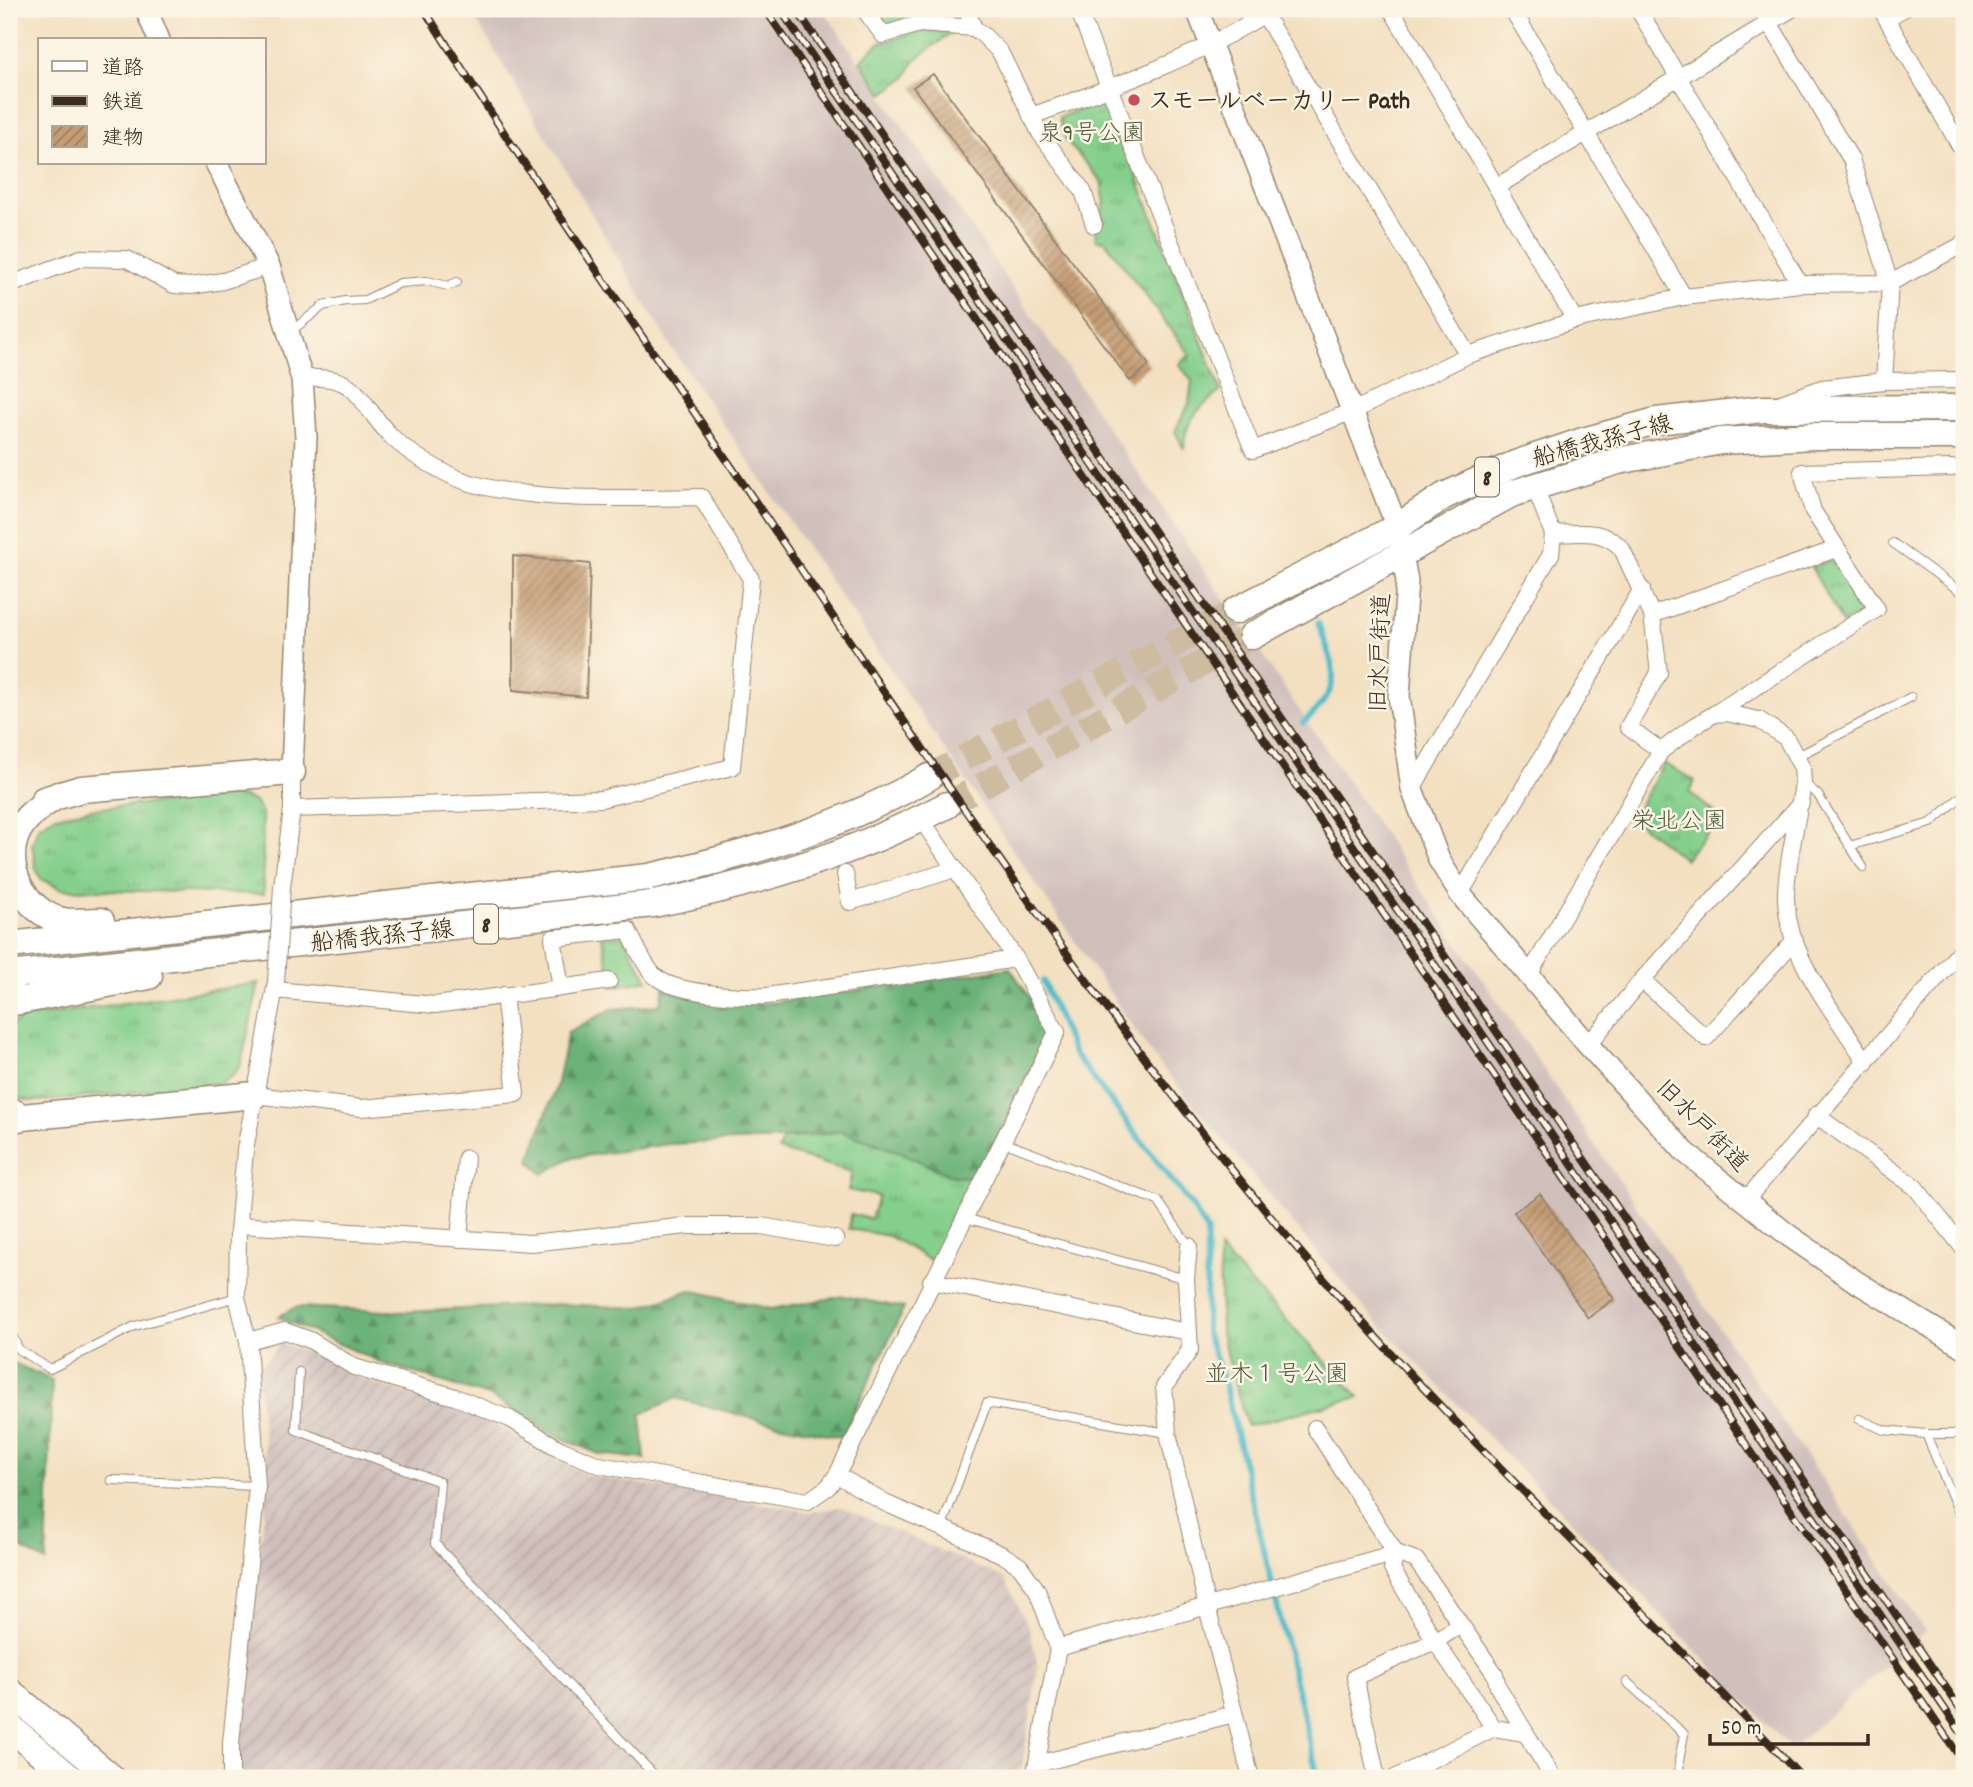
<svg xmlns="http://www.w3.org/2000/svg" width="1973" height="1787" font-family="Dekko,'Klee One',sans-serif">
<defs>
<pattern id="industrial-furrows" width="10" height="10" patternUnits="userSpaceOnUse" patternTransform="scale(1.75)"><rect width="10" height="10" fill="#d0c0bc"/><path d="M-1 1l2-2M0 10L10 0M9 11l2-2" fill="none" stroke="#b4a5a1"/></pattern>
<pattern id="grass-tufts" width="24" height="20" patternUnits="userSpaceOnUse" patternTransform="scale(1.75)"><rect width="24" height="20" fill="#84cf8c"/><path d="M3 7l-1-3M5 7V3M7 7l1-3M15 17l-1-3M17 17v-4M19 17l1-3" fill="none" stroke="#6da872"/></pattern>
<pattern id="forest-firs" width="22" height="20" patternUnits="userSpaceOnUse" patternTransform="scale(1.75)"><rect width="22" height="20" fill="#6bb278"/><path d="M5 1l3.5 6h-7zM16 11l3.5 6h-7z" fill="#599162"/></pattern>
<pattern id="building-hatch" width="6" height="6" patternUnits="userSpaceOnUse" patternTransform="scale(1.75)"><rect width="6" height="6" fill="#c49c74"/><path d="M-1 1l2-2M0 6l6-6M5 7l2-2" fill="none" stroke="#a07f5f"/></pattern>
</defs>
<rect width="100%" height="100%" fill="#fcf5e5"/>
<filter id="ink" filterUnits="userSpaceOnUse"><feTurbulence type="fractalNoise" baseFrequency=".0143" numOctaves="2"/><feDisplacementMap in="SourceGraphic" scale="14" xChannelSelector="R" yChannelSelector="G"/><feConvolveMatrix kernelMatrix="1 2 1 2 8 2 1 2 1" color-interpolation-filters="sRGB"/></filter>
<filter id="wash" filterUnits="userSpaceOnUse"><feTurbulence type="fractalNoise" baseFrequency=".00686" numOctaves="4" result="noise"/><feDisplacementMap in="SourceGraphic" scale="28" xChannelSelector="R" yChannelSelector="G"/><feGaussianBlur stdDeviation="1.57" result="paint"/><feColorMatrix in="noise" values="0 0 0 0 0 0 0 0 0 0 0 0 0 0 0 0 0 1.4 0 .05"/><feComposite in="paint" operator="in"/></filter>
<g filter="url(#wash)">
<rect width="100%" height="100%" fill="#f3e0c1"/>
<path fill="url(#industrial-furrows)" d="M 281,1344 L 315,1354 L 347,1373 L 496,1425 L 586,1475 L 811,1512 L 841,1507 L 1004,1578 L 1029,1627 L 1038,1667 L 1020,1778 L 239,1778 L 238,1735 L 268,1482 L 257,1371 Z"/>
<path fill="#d0c0bc" d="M 470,9 L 823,9 L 1925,1631 L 1791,1749 L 1365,1309 L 1152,1055 L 669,344 Z"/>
<g fill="url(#grass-tufts)" stroke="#607c55" stroke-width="2">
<path d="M 873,9 L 955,9 L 956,10 L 951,16 C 940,16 927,15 916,17 C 893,21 890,33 873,9 Z"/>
<path d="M 920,31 L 954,31 L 915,60 L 906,77 L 883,94 L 860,61 L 879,43 Z"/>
<path d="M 1100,102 L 1109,105 L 1221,391 C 1199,408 1184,420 1184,449 L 1175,431 L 1189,404 L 1192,381 L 1179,364 L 1190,355 L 1105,241 L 1096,240 L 1095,230 L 1105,203 L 1101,181 L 1066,140 L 1059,117 Z"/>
<path d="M 1828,561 L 1841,565 L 1865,601 L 1863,612 L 1843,624 L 1811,567 Z"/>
<path d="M 1664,763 L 1695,781 L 1689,792 L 1721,818 L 1684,859 L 1632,818 Z"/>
<path d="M 239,795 L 255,802 L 262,812 L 264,894 L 61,889 L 41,879 L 36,869 L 32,845 L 38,827 L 56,816 L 91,809 Z"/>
<path d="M 622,935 L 648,980 L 613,987 L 602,937 Z"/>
<path d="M 259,983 L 241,1064 L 234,1075 L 221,1083 L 57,1100 L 31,1101 L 9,1096 L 9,1025 L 24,1018 Z"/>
<path d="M 841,1131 L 902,1153 L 949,1175 L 977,1179 L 932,1261 L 889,1236 L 849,1229 L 851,1214 L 871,1219 L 878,1196 L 848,1190 L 852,1172 L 778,1150 L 783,1139 Z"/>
<path d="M 1219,1249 L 1359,1397 L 1247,1426 L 1221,1333 Z"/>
</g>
<g fill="url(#forest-firs)" stroke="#536e4b" stroke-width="2">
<path d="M 1010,968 L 1033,1002 L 1047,1037 L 977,1179 L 949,1175 L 902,1153 L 841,1131 L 783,1139 L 669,1144 L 571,1158 L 543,1174 L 529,1160 L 556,1087 L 568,1032 L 612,1009 L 660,1005 L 664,987 C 698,1001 732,1004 769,1003 Z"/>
<path d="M 690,1290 L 771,1309 L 844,1296 L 904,1308 L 842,1437 L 763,1421 L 676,1398 L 641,1414 L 645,1459 L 599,1454 L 550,1433 L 492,1397 L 385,1364 L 278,1317 L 296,1307 L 406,1312 L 559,1304 L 639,1308 Z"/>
<path d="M 9,1361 L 52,1380 L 46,1562 L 9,1541 Z"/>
</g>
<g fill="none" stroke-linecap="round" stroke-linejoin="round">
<g stroke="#50bcca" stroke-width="6">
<path d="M 1303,723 C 1345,685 1336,672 1318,623"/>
<path d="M 1043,981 L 1073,1052 L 1194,1209 L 1207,1232 L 1206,1332 L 1224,1381 L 1318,1778"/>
</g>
</g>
<g id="blocks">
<g fill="url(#building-hatch)">
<path d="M 933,74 L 1149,365 L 1130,381 L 913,87 Z"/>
<path d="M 513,556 L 590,564 L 586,697 L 513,690 Z"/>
<path d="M 1540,1194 L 1614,1299 L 1588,1318 L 1514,1212 Z"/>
</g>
</g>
</g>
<g filter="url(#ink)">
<use href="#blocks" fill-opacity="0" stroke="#978570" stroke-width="2"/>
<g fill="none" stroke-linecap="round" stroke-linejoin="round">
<g stroke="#cebca0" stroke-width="26" stroke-dasharray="26 13" stroke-linecap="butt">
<path d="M 929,777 L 1235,611"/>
<path d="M 947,805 L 1252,636"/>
</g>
<defs>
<g id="service">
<path d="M 290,332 L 323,306 L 345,301 L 365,300 L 400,283 L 427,281 L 448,286 L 457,282"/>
<path d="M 1893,543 L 1964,594"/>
<path d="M 1796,757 L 1911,697"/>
<path d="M 1803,782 L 1818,795 L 1863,867"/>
<path d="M 1849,846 L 1931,823 L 1964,794"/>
<path d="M 1003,1142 L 1158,1201 L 1189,1246"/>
<path d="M 965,1218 L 1186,1279"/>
<path d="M 9,1329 L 19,1350 L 50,1369 L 135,1326 L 237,1297"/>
<path d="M 299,1372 L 296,1430 L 440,1482 L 435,1544 L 657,1778"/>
<path d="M 1859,1419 L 1884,1430 L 1926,1434"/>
<path d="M 1964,1434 L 1926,1434 L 1964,1525"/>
<path d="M 111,1480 L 257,1486"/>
<path d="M 941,1529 L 987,1403 L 1168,1433"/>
<path d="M 1627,1682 L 1684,1734 L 1679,1761 L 1680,1778"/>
</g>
<g id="minor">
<path d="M 864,9 L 883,35 L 919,24 L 974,28 L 983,35 L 1000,52 L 1040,133 L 1083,191 L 1094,225"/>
<path d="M 966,9 L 974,28"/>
<path d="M 1078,9 L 1253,450 L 1353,411 L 1468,355 L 1575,320 L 1684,297 L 1800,284 L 1890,283 L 1964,244"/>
<path d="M 1391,9 L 1575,320"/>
<path d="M 1512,9 L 1684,297"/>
<path d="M 1638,9 L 1800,284"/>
<path d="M 1761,9 L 1851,159 L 1890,283 L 1884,381 L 1964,380"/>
<path d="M 1881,9 L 1964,153"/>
<path d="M 1264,14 L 1468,355"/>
<path d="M 1887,18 L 1903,9"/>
<path d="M 1031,116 C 1114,87 1196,58 1271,10"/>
<path d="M 1496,187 L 1792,9"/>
<path d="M 9,285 L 81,258 L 127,259 L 174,285 L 191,286 L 223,281 L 269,266"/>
<path d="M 1781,403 L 1822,388 L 1884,381"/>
<path d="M 1534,485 L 1553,534"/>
<path d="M 1652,615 L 1836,549"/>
<path d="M 1716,713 L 1877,609 L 1813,511 L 1802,472 L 1952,468"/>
<path d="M 1412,789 L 1551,554 L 1553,534 C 1579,533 1603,528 1622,549 L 1652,615 L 1659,673 L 1628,727 L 1661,751"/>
<path d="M 292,809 L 601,799 L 732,767 L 751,579 L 701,497 C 632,498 501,505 442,471 C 425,462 402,448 389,434 C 357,400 358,372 302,379"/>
<path d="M 845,874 L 850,902 L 955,869"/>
<path d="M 282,887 L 292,809 L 292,772"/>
<path d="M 1460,894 L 1642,589"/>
<path d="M 1529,975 L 1661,751 L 1693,727 L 1714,714 L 1726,713 L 1759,720 L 1786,738 L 1802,768 L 1803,782 C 1799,816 1785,868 1786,899 C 1788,959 1836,1014 1866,1062"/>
<path d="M 1642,980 L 1706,1038 L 1795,940"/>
<path d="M 561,988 L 609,981"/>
<path d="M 275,990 L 435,1005 L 561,988 L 553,938 L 628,930 C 635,944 642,961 652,973 C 668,994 741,997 767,996 L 1016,959"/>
<path d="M 1588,1045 L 1642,980 L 1801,803"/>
<path d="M 255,1095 L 362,1108 L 516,1094 L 504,995"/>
<path d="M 1816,1115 L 1915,1187 L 1964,1249"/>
<path d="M 1744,1202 L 1964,947"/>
<path d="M 239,1225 L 531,1243 L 687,1226 L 761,1226 L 835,1239"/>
<path d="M 459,1239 L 466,1158"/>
<path d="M 1189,1246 L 1186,1279 L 1190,1350 L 1164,1387 L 1168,1433 L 1207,1607 L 1251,1778"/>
<path d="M 931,1281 L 1188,1332"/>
<path d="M 248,1341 L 285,1331 L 310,1340 L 354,1367 L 455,1397 L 510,1419 L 560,1449 L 599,1465 L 808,1501 L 828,1487 L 837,1475 L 1057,1032 L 1016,959 L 921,819"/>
<path d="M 1315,1428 L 1396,1553 L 1392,1569 L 1435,1641 L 1494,1728 L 1524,1733"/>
<path d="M 837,1475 L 885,1503 L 1003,1555 L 1020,1566 L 1037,1590 L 1058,1648 L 1034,1778"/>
<path d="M 1058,1648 L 1396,1553 L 1416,1560 L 1495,1674 L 1498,1687 L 1553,1778"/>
<path d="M 1037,1764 L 1234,1714"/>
<path d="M 231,1778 L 231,1743 L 257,1486 L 248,1341 L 237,1297 L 238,1232 L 245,1150 L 276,982"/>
<path d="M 1377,1778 L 1355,1677 L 1435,1641 L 1459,1626"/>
<path d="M 1395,1778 L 1494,1728"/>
</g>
<g id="tertiary">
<path d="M 146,9 L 159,40"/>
<path d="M 1197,9 L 1397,527 L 1407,581 L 1399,696 L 1412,789 L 1439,860 L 1460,894 L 1588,1045 L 1685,1152 L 1788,1235 L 1855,1281 L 1964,1347"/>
<path d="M 216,163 L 269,266 L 302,379 L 306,437 L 292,772"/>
</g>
<g id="primary">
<path d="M 1235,611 L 1397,527 L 1444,496 L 1515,464 L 1583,441 L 1656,421 L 1763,409 L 1964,408"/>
<path d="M 1252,636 L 1511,494 L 1618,461 L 1721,441 L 1814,436 L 1964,436"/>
<path d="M 58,795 C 43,805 27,814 18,831 C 0,866 25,913 63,921 C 75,923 89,921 101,921"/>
<path d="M 44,800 L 81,789 L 292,772"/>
<path d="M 9,945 L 649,877 C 746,855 842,827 929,777"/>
<path d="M 9,975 L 653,904 C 755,884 855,854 947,805"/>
<path d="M 9,1003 L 149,976"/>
<path d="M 9,1110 L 22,1117 L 255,1095"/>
</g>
<g id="trunk">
<path d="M 9,1001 L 17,999"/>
<path d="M 9,1120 L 22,1117"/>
<path d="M 9,1691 L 112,1778"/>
<path d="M 9,1726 L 70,1778"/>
</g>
</defs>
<use href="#service" stroke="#978570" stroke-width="10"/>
<use href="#minor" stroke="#978570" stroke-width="18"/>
<use href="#tertiary" stroke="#978570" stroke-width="24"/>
<use href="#primary" stroke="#978570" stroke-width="29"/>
<use href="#trunk" stroke="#978570" stroke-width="29"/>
<use href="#service" stroke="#fff" stroke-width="8"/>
<use href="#minor" stroke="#fff" stroke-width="16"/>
<use href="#tertiary" stroke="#fff" stroke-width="21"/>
<use href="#primary" stroke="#fff" stroke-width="26"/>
<use href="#trunk" stroke="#fff" stroke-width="26"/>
<defs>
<g id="rail">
<path d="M 424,9 C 534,184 655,353 771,525 C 937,771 1103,1020 1296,1247 C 1455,1433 1636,1598 1802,1778"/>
<path d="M 765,9 L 1964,1763"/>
<path d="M 780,9 L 1964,1737"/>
<path d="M 796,9 L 1964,1714"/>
</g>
</defs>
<use href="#rail" stroke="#3b2a1e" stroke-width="8"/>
<use href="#rail" stroke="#fcf5e5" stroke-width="5" stroke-dasharray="16" stroke-linecap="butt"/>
<defs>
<path id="minor-bridge" d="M 276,982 L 282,887"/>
</defs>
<use href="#minor-bridge" stroke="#978570" stroke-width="18" stroke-linecap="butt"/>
<use href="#minor-bridge" stroke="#fff" stroke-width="16"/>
</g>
</g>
<circle fill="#d1495b" stroke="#fcf5e5" stroke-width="2.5" cx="1134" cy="100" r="7"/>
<g text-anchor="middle" stroke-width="5" stroke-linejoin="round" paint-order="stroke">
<g fill="#fcf5e5" stroke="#75675a" stroke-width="2">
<rect x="1475" y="457.5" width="24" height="39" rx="5"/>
<rect x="474" y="904.5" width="24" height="39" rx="5"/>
</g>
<g font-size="23" font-weight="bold" fill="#3b2a1e">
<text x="1487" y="485">8</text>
<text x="486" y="932">8</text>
</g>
<g font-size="24" font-weight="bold" fill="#3b2a1e" stroke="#fcf5e5" text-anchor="start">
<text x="1148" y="108">スモールベーカリー Path</text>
</g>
<g font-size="24" fill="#515c3f" stroke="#fcf5e5">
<text x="1092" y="140">泉9号公園</text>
<text x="1679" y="828">栄北公園</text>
<text x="1277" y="1381">並木１号公園</text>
</g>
<g font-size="24" fill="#3b2a1e" stroke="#fcf5e5">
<text transform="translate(1602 440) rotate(-15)" y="8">船橋我孫子線</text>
<text transform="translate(1379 653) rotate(-88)" y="8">旧水戸街道</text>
<text transform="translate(382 935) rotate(-6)" y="8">船橋我孫子線</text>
<text transform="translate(1703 1125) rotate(45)" y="8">旧水戸街道</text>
</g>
</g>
<rect width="1973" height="1787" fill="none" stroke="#fcf5e5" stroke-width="35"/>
<rect x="38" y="38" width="228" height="126" fill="#fcf5e5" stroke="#afa495" stroke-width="2"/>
<rect x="52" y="61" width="35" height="10" fill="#ffffff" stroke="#afa495" stroke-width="2"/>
<text x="102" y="74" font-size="21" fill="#3b2a1e">道路</text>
<rect x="52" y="96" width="35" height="10" fill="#3b2a1e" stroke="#afa495" stroke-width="2"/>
<text x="102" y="108" font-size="21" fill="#3b2a1e">鉄道</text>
<rect x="52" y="126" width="35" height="21" fill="url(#building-hatch)" stroke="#afa495" stroke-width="2"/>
<text x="102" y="144" font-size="21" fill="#3b2a1e">建物</text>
<path d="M1710 1734v10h158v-10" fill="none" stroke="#3b2a1e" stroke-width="3.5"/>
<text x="1721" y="1734" font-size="21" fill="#3b2a1e" stroke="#fcf5e5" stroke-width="5" paint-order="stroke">50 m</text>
</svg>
